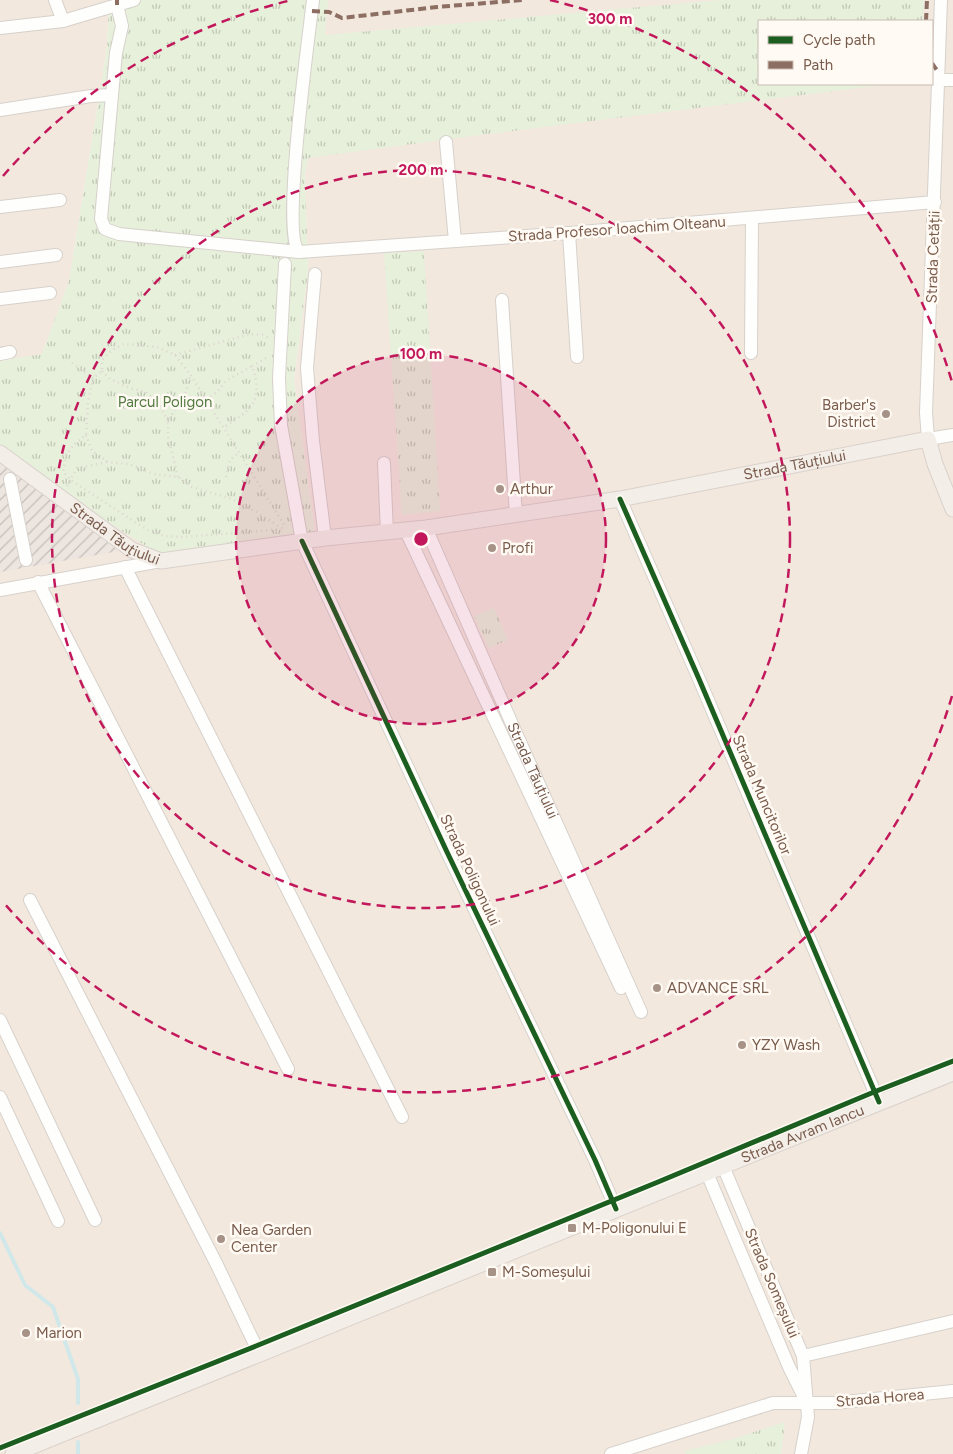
<svg xmlns="http://www.w3.org/2000/svg" width="953" height="1454" font-family="Figtree,sans-serif">
<defs>
<pattern id="industrial-furrows" width="10" height="10" patternUnits="userSpaceOnUse" patternTransform="scale(1.25)"><rect width="10" height="10" fill="#ede5e0"/><path d="M-1 1l2-2M0 10L10 0M9 11l2-2" fill="none" stroke="#c5bdb8"/></pattern>
<pattern id="grass-tufts" width="24" height="20" patternUnits="userSpaceOnUse" patternTransform="scale(1.25)"><rect width="24" height="20" fill="#e7f0db"/><path d="M3 7l-1-3M5 7V3M7 7l1-3M15 17l-1-3M17 17v-4M19 17l1-3" fill="none" stroke="#c0c6b4"/></pattern>
</defs>
<rect width="100%" height="100%" fill="#f9f5f0"/>
<g fill="#f2e8de" fill-rule="evenodd">
<path d="M 0,0 L 109,0 L 107,48 L 69,281 L 42,355 L 0,361 Z"/>
<path d="M 328,0 L 953,0 L 953,1454 L 0,1454 L 0,446 L 315,533 L 294,380 L 308,271 L 305,174 L 308,158 ZM 759,21 L 932,21 L 932,84 L 759,84 Z"/>
</g>
<path fill="url(#industrial-furrows)" d="M 0,462 L 119,551 L 0,572 Z"/>
<g fill="url(#grass-tufts)">
<path d="M 109,0 L 328,0 L 325,35 L 721,0 L 924,0 L 923,21 L 759,21 L 759,84 L 891,84 L 472,136 L 308,158 L 305,174 L 308,271 L 294,380 L 315,533 L 159,554 L 98,516 L 0,446 L 0,361 L 42,354 L 69,281 L 107,48 Z"/>
<path d="M 424,251 L 440,511 L 402,515 L 384,253 Z"/>
<path d="M 494,608 L 508,640 L 489,648 L 474,616 Z"/>
<path d="M 785,1422 L 781,1454 L 737,1454 L 733,1439 Z"/>
</g>
<path fill="#e7f0db" d="M 733,1439 L 737,1454 L 686,1454 L 685,1451 Z"/>
<g fill="none" stroke-linecap="round" stroke-linejoin="round">
<g stroke="#d0e8ea" stroke-width="4">
<path d="M 0,1233 L 25,1285 L 53,1307 L 78,1379 L 78,1403"/>
<path d="M 78,1442 L 78,1454"/>
</g>
<defs>
<g id="minor">
<path d="M 55,0 L 63,21"/>
<path d="M 941,0 L 926,413 L 928,439 L 953,435"/>
<path d="M 117,5 L 122,26 L 116,53 L 112,95 L 101,219 L 105,229 L 119,234 L 299,252 L 569,233 L 935,202"/>
<path d="M 0,28 L 63,21 L 134,0"/>
<path d="M 938,80 L 953,80"/>
<path d="M 0,110 L 91,96 L 112,95"/>
<path d="M 446,142 L 455,241"/>
<path d="M 0,207 L 60,200"/>
<path d="M 569,233 L 577,357"/>
<path d="M 299,252 C 281,234 309,35 313,0"/>
<path d="M 0,262 L 56,255"/>
<path d="M 285,264 L 279,378 L 281,425 L 302,541 L 447,852 L 595,1160 L 616,1209"/>
<path d="M 315,274 L 307,368 L 313,441 L 325,538"/>
<path d="M 0,299 L 50,293"/>
<path d="M 502,300 L 516,515"/>
<path d="M 751,353 L 752,219"/>
<path d="M 0,354 L 10,352"/>
<path d="M 384,463 L 387,533"/>
<path d="M 10,479 L 26,560"/>
<path d="M 620,499 L 699,679 L 879,1102"/>
<path id="s1" d="M 426,528 L 512,724 L 641,1012"/>
<path d="M 406,531 L 621,988"/>
<path d="M 125,567 L 402,1117"/>
<path d="M 38,582 L 288,1069"/>
<path d="M 0,590 L 161,561"/>
<path d="M 30,900 L 217,1265 L 260,1355"/>
<path d="M 0,1020 L 95,1220"/>
<path d="M 0,1097 L 58,1221"/>
<path d="M 723,1166 L 803,1356 L 808,1417 L 801,1454"/>
<path d="M 707,1173 L 789,1367 L 804,1397"/>
<path d="M 803,1356 L 953,1321"/>
<path d="M 611,1454 L 773,1403 L 834,1403 L 953,1391"/>
</g>
<g id="major">
<path id="s2" d="M 0,453 L 132,550 L 161,561 L 325,538 L 426,528 L 620,499 L 928,439 L 935,464 L 953,509"/>
<path id="s3" d="M 13,1454 L 953,1073"/>
</g>
</defs>
<use href="#minor" stroke="#d7d1cb" stroke-width="14"/>
<use href="#major" stroke="#dad1cc" stroke-width="17"/>
<g stroke="#dcd5d0" stroke-width="2.5" stroke-dasharray="1 4" stroke-linecap="butt">
<path d="M 175,355 L 250,334 L 263,335 L 269,338"/>
<path d="M 72,363 L 93,378"/>
<path d="M 252,366 L 268,357"/>
<path d="M 102,371 L 110,379 L 130,388 L 146,392 L 159,405 L 168,421"/>
<path d="M 207,400 L 218,391 L 226,381 L 252,366 C 264,400 252,410 224,427"/>
<path d="M 86,435 L 92,451 L 108,462 L 129,464 L 154,474 L 178,477 L 192,487 L 232,499 L 256,512 L 285,530"/>
<path d="M 178,477 L 168,437 L 168,421 L 178,404 L 186,392 L 190,376"/>
<path d="M 226,477 L 230,460 L 239,452"/>
<path d="M 67,486 L 77,468 L 107,462"/>
<path d="M 277,531 L 272,530 L 183,537 L 165,536 L 149,531 L 72,481 L 63,472 C 66,453 70,446 86,435 L 88,402 L 93,378 L 102,371 L 102,360 L 112,350 L 124,344 L 157,347 L 175,355 L 190,374 L 286,528"/>
</g>
<use href="#minor" stroke="#fefefd" stroke-width="12"/>
<use href="#major" stroke="#f3eee8" stroke-width="15"/>
<g stroke="#8d6e63" stroke-width="4" stroke-dasharray="8 4" stroke-linecap="butt">
<path d="M 117,0 L 117,5"/>
<path d="M 312,11 L 329,12 L 342,18 L 437,7 L 522,0"/>
<path d="M 926,21 L 927,0"/>
<path d="M 932,63 L 938,72"/>
</g>
<defs>
<g id="cycleway">
<path d="M 620,499 L 699,679 L 879,1102"/>
<path d="M 302,541 L 447,852 L 595,1160 L 616,1209"/>
<path d="M 0,1448 L 256,1346 L 658,1182 L 874,1092 L 953,1061"/>
</g>
</defs>
<use href="#cycleway" stroke="#fffaf3" stroke-width="8"/>
<use href="#cycleway" stroke="#1b5e20" stroke-width="5"/>
</g>
<circle cx="421" cy="539" r="185" fill="#c2185b" fill-opacity=".12"/>
<g fill="none" stroke="#c2185b" stroke-width="2.5" stroke-dasharray="9 6">
<circle cx="421" cy="539" r="185"/>
<circle cx="421" cy="539" r="369"/>
<path d="M952 696A554 554 0 0 1 3 902M3 176A554 554 0 0 1 292 0M550 0A554 554 0 0 1 952 382"/>
</g>
<g fill="#a69286" stroke="#fffaf3" stroke-width="2">
<circle cx="886" cy="414" r="5"/>
<circle cx="500" cy="489" r="5"/>
<circle cx="492" cy="548" r="5"/>
<circle cx="657" cy="988" r="5"/>
<circle cx="742" cy="1045" r="5"/>
<rect x="567" y="1223" width="10" height="10" rx="2.5"/>
<circle cx="221" cy="1239" r="5"/>
<rect x="487" y="1267" width="10" height="10" rx="2.5"/>
<circle cx="26" cy="1333" r="5"/>
</g>
<g text-anchor="middle" stroke-width="5" stroke-linejoin="round" paint-order="stroke">
<g font-size="15" fill="#7a5c4d" stroke="#fffaf3">
<text transform="translate(617 229) rotate(-4)" y="5">Strada Profesor Ioachim Olteanu</text>
<text transform="translate(933 257) rotate(-88)" y="5">Strada Cetății</text>
<text dy="5" stroke="none"><textPath href="#s2" startOffset="836">Strada Tăuțiului</textPath></text>
<text dy="5" stroke="none"><textPath href="#s2" startOffset="141">Strada Tăuțiului</textPath></text>
<text dy="5" stroke="none"><textPath href="#s1" startOffset="265">Strada Tăuțiului</textPath></text>
<text transform="translate(762 795) rotate(67)" y="5">Strada Muncitorilor</text>
<text transform="translate(470 870) rotate(65)" y="5">Strada Poligonului</text>
<text dy="5" stroke="none"><textPath href="#s3" startOffset="852">Strada Avram Iancu</textPath></text>
<text transform="translate(772 1283) rotate(67)" y="5">Strada Someșului</text>
<text transform="translate(880 1398) rotate(-5)" y="5">Strada Horea</text>
</g>
<g font-size="15" fill="#537a41" stroke="#fffaf3">
<text x="165" y="407">Parcul Poligon</text>
</g>
<g font-size="15" fill="#7a5c4d" stroke="#fffaf3" text-anchor="start">
<text x="876" y="410" text-anchor="end">Barber's<tspan x="876" dy="17">District</tspan></text>
<text x="510" y="494">Arthur</text>
<text x="502" y="553">Profi</text>
<text x="667" y="993">ADVANCE SRL</text>
<text x="752" y="1050">YZY Wash</text>
<text x="582" y="1233">M-Poligonului E</text>
<text x="231" y="1235">Nea Garden<tspan x="231" dy="17">Center</tspan></text>
<text x="502" y="1277">M-Someșului</text>
<text x="36" y="1338">Marion</text>
</g>
</g>
<circle cx="421" cy="539" r="8" fill="#c2185b" stroke="#fffaf3" stroke-width="2.5"/>
<g font-size="15" text-anchor="middle" font-weight="bold" fill="#c2185b" stroke="#fffaf3" stroke-width="5" stroke-linejoin="round" paint-order="stroke">
<text x="610" y="24">300 m</text>
<text x="421" y="175">200 m</text>
<text x="421" y="359">100 m</text>
</g>
<rect x="758" y="20" width="175" height="65" fill="#fffaf3" stroke="#cabbb1"/>
<rect x="768" y="36" width="25" height="8" fill="#1b5e20" stroke="#cabbb1"/>
<text x="803" y="45" font-size="15" fill="#7a5c4d">Cycle path</text>
<rect x="768" y="61" width="25" height="8" fill="#8d6e63" stroke="#cabbb1"/>
<text x="803" y="70" font-size="15" fill="#7a5c4d">Path</text>
</svg>
